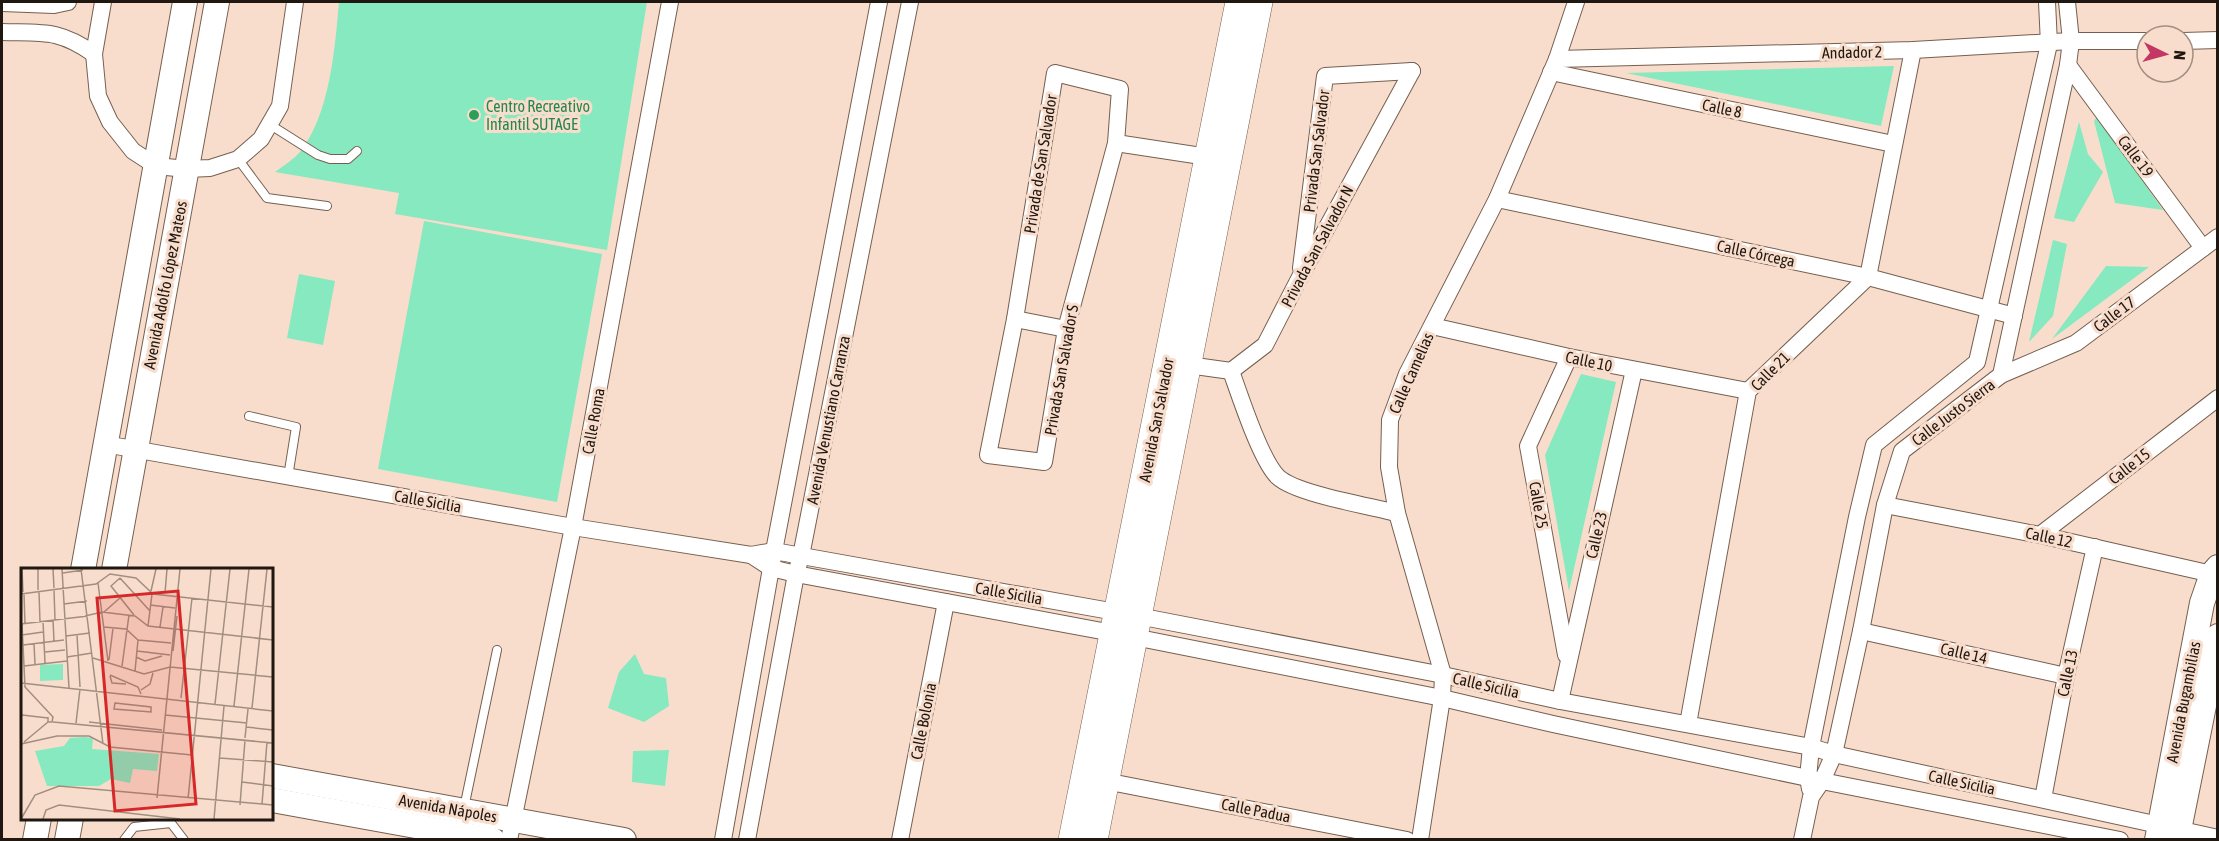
<svg xmlns="http://www.w3.org/2000/svg" width="2219" height="841" font-family="'Asap Condensed',sans-serif">
<rect width="100%" height="100%" fill="#f8ddcc"/>
<g fill="#86e9bf">
<path d="M 339,2 L 647,2 L 607,250 L 395,214 L 399,193 L 275,172 C 283,166 294,159 300,152 C 330,114 335,48 339,2 Z"/>
<path d="M 1894,66 L 1881,126 L 1626,73 Z"/>
<path d="M 2097,117 L 2163,210 L 2115,203 L 2094,121 Z"/>
<path d="M 2079,122 L 2088,154 L 2103,172 L 2074,222 L 2054,218 Z"/>
<path d="M 424,221 L 602,254 L 557,502 L 378,469 Z"/>
<path d="M 2053,240 L 2067,244 L 2053,316 L 2029,342 Z"/>
<path d="M 2106,266 L 2149,267 L 2052,339 Z"/>
<path d="M 299,274 L 335,281 L 323,345 L 287,338 Z"/>
<path d="M 1581,374 L 1616,382 L 1569,591 L 1545,455 Z"/>
<path d="M 635,654 L 644,674 L 666,678 L 669,706 L 644,722 L 608,708 L 619,672 Z"/>
<path d="M 669,750 L 665,786 L 632,782 L 633,751 Z"/>
</g>
<g fill="none" stroke-linecap="round" stroke-linejoin="round">
<defs>
<g id="service">
<path d="M 269,124 L 318,155 L 330,159 L 348,159 L 357,151"/>
<path d="M 238,159 L 267,198 L 327,206"/>
<path d="M 249,416 L 296,427 L 288,477"/>
<path d="M 464,808 L 497,650"/>
<path d="M 124,840 L 134,827 L 171,823 L 184,840"/>
</g>
<g id="minor">
<path d="M 103,2 L 94,54 L 98,96 L 110,122 L 133,151 L 156,166 L 187,169 L 210,168 L 238,159 L 261,139 L 280,106 L 295,2"/>
<path d="M 2,3 L 54,5 L 68,2"/>
<path d="M 2,32 C 43,33 59,29 94,54"/>
<path d="M 2183,41 L 2218,40"/>
<path d="M 1557,59 L 1913,50 L 2071,41 L 2147,41"/>
<path d="M 2068,65 L 2203,248"/>
<path d="M 1551,72 L 1893,144"/>
<path d="M 1055,73 L 1120,89 L 1116,143 L 1066,329 L 1044,462 L 988,455 L 1015,319 Z"/>
<path d="M 1116,143 L 1208,157"/>
<path d="M 1497,199 L 1868,277 L 2014,316"/>
<path d="M 1301,268 L 1325,76 L 1412,71"/>
<path d="M 1015,319 L 1066,329"/>
<path d="M 1432,326 L 1569,357 L 1748,391"/>
<path d="M 1188,365 L 1231,371 L 1265,345 L 1300,277 L 1412,71"/>
<path d="M 1231,371 C 1240,396 1261,461 1278,477 C 1296,494 1370,506 1397,513"/>
<path d="M 2001,375 L 2076,343 L 2218,237"/>
<path d="M 105,444 L 573,527 L 751,555 L 774,551 L 1138,616 L 1443,675 L 1560,701 L 1811,747 L 1834,754 L 2218,838"/>
<path d="M 1885,505 L 2040,535 L 2212,574"/>
<path d="M 2040,535 L 2218,398"/>
<path d="M 751,555 L 771,568 L 796,574 L 1134,637 L 1442,698 L 1553,724 L 1822,781 L 2120,840"/>
<path d="M 1861,631 L 2066,676"/>
<path d="M 1566,655 L 1528,446 L 1569,357"/>
<path d="M 1560,701 L 1634,370"/>
<path d="M 1688,724 L 1748,391 L 1868,277 L 1913,50"/>
<path d="M 1105,781 L 1407,840"/>
<path d="M 1810,789 L 1808,778 L 1811,747 L 1857,517 L 1874,445 L 1977,362 L 2049,44 L 2047,2"/>
<path d="M 2043,799 L 2066,676 L 2095,547"/>
<path d="M 509,840 L 573,527 L 670,2"/>
<path d="M 723,840 L 774,551 L 879,2"/>
<path d="M 747,840 L 796,574 L 801,556 L 910,2"/>
<path d="M 900,840 L 946,602"/>
<path d="M 1420,840 L 1442,698 L 1443,675 L 1397,513 L 1389,467 L 1390,420 L 1407,374 L 1497,199 L 1557,59 L 1576,2"/>
<path d="M 1802,840 L 1811,797 L 1822,781 L 1834,754 L 1861,631 L 1885,505 L 1902,451 L 2001,375 L 2068,65 L 2071,41 L 2067,2"/>
</g>
<g id="secondary">
<path d="M 83,570 L 185,2"/>
<path d="M 114,570 L 217,2"/>
<path d="M 272,776 L 624,840"/>
<path d="M 272,800 L 493,840"/>
<path d="M 35,840 L 39,818"/>
<path d="M 67,840 L 71,818"/>
<path d="M 2157,840 L 2202,603 L 2212,574 L 2218,567"/>
<path d="M 2177,840 L 2218,636"/>
</g>
<g id="primary">
<path d="M 1072,840 L 1239,2"/>
<path d="M 1094,840 L 1259,2"/>
</g>
</defs>
<use href="#service" stroke="#765f50" stroke-width="10"/>
<use href="#minor" stroke="#765f50" stroke-width="18"/>
<use href="#secondary" stroke="#765f50" stroke-width="26"/>
<use href="#primary" stroke="#765f50" stroke-width="28"/>
<use href="#service" stroke="#fff" stroke-width="8"/>
<use href="#minor" stroke="#fff" stroke-width="16"/>
<use href="#secondary" stroke="#fff" stroke-width="24"/>
<use href="#primary" stroke="#fff" stroke-width="27"/>
</g>
<circle fill="#2e9e5b" stroke="#f8ddcc" stroke-width="2" cx="474" cy="115" r="6"/>
<g text-anchor="middle" stroke-width="6" stroke-linejoin="round" paint-order="stroke">
<g font-size="16" fill="#201711" stroke="#f8ddcc">
<text transform="translate(1852 52) rotate(-1)" y="6">Andador 2</text>
<text transform="translate(1722 108) rotate(12)" y="6">Calle 8</text>
<text transform="translate(1316 151) rotate(-83)" y="6">Privada San Salvador</text>
<text transform="translate(2136 156) rotate(53)" y="6">Calle 19</text>
<text transform="translate(1040 164) rotate(-81)" y="6">Privada de San Salvador</text>
<text transform="translate(1317 246) rotate(-62)" y="6">Privada San Salvador N</text>
<text transform="translate(1756 253) rotate(12)" y="6">Calle Córcega</text>
<text transform="translate(165 285) rotate(-79)" y="6">Avenida Adolfo López Mateos</text>
<text transform="translate(2114 314) rotate(-37)" y="6">Calle 17</text>
<text transform="translate(1589 361) rotate(12)" y="6">Calle 10</text>
<text transform="translate(1061 370) rotate(-80)" y="6">Privada San Salvador S</text>
<text transform="translate(1770 371) rotate(-45)" y="6">Calle 21</text>
<text transform="translate(1411 373) rotate(-66)" y="6">Calle Camelias</text>
<text transform="translate(1953 412) rotate(-37)" y="6">Calle Justo Sierra</text>
<text transform="translate(828 420) rotate(-79)" y="6">Avenida Venustiano Carranza</text>
<text transform="translate(1156 420) rotate(-79)" y="6">Avenida San Salvador</text>
<text transform="translate(593 421) rotate(-80)" y="6">Calle Roma</text>
<text transform="translate(2129 466) rotate(-38)" y="6">Calle 15</text>
<text transform="translate(428 501) rotate(10)" y="6">Calle Sicilia</text>
<text transform="translate(1539 505) rotate(80)" y="6">Calle 25</text>
<text transform="translate(1596 535) rotate(-77)" y="6">Calle 23</text>
<text transform="translate(2049 537) rotate(12)" y="6">Calle 12</text>
<text transform="translate(1009 593) rotate(10)" y="6">Calle Sicilia</text>
<text transform="translate(1964 653) rotate(13)" y="6">Calle 14</text>
<text transform="translate(2067 673) rotate(-78)" y="6">Calle 13</text>
<text transform="translate(1486 685) rotate(13)" y="6">Calle Sicilia</text>
<text transform="translate(2183 702) rotate(-79)" y="6">Avenida Bugambilias</text>
<text transform="translate(923 721) rotate(-79)" y="6">Calle Bolonia</text>
<text transform="translate(1962 782) rotate(12)" y="6">Calle Sicilia</text>
<text transform="translate(448 808) rotate(10)" y="6">Avenida Nápoles</text>
<text transform="translate(1256 810) rotate(11)" y="6">Calle Padua</text>
</g>
<g font-size="16" fill="#27864d" stroke="#f8ddcc" text-anchor="start">
<text x="486" y="112">Centro Recreativo<tspan x="486" dy="18">Infantil SUTAGE</tspan></text>
</g>
</g>
<g transform="translate(21 568)">
<rect width="252" height="252" fill="#f8ddcc"/>
<path d="M 42,96 L 42,112 L 19,113 L 19,97 ZM 63,169 L 72,170 L 71,181 L 138,186 L 136,203 L 112,201 L 109,215 L 90,211 L 78,218 L 26,218 L 14,183 L 43,178 L 49,170 Z" fill="#86e9bf"/>
<path fill="none" stroke="#a28e81" stroke-width="1.5" d="M 1,1 L 2,24M 17,1 L 17,22M 32,1 L 33,20M 41,1 L 48,120M 60,1 L 82,176M 42,5 L 62,2M 99,10 L 90,18 L 113,47M 99,10 L 129,43M 77,15 L 87,93M 33,22 L 34,52M 130,23 L 135,1M 18,24 L 19,54M 144,25 L 146,1M 0,26 L 75,16 L 89,6 L 115,10 L 132,26 L 252,39M 3,26 L 4,56M 43,36 L 66,33M 129,37 L 154,40M 83,44 L 100,29M 64,48 L 81,44 L 114,48 L 127,58 L 252,72M 32,52 L 33,73M 22,53 L 24,95M 0,56 L 67,48M 1,56 L 4,119 L 32,149 L 31,154 L 27,154 L 27,149M 127,58 L 131,26M 83,59 L 105,61 L 117,72 L 150,75M 139,59 L 142,39M 1,67 L 22,64M 56,67 L 59,119M 45,68 L 69,65M 13,76 L 14,96M 2,77 L 43,72M 116,83 L 149,87M 152,83 L 156,48M 24,84 L 44,82M 46,89 L 71,85M 115,89 L 124,93 L 141,88M 72,90 L 123,106 L 149,99 L 252,109M 88,92 L 92,60M 3,98 L 46,93M 101,98 L 108,47M 114,103 L 117,72M 89,107 L 117,119 L 120,126M 89,108 L 91,115 L 105,116M 0,115 L 252,143M 120,122 L 129,116 L 132,105M 160,130 L 171,30M 94,135 L 130,139 L 130,144 L 93,141 ZM 194,136 L 209,1M 213,138 L 228,1M 231,140 L 246,1M 1,147 L 27,150M 144,147 L 226,155M 32,154 L 252,175M 68,154 L 141,162M 55,155 L 59,121M 225,159 L 252,162M 224,170 L 227,141M 3,174 L 27,154M 0,176 L 36,168 L 68,168 L 89,179 L 171,187M 199,190 L 252,194M 221,214 L 252,218M 136,230 L 159,1M 167,231 L 190,1M 241,236 L 246,174M 219,237 L 224,172M 0,251 L 14,227 L 38,218 L 252,237M 22,251 L 25,242 L 38,237 L 159,251M 193,251 L 203,138"/>
<path fill="#d62828" fill-opacity="0.15" stroke="#d62828" stroke-width="3" d="M 157,23 L 175,236 L 94,243 L 76,30 Z"/>
<rect width="252" height="252" fill="none" stroke="#201711" stroke-width="3"/>
</g>
<rect width="2219" height="841" fill="none" stroke="#201711" stroke-width="6"/>
<g transform="translate(2165 54) rotate(95)"><circle r="28" fill="#f8ddcc" stroke="#a28e81" stroke-width="1.5"/>
<path d="M0-4.5L10 22L0 15L-10 22Z" fill="#c43663"/>
<text y="-9" font-size="16" font-weight="bold" text-anchor="middle" fill="#201711">N</text>
</g>
</svg>
